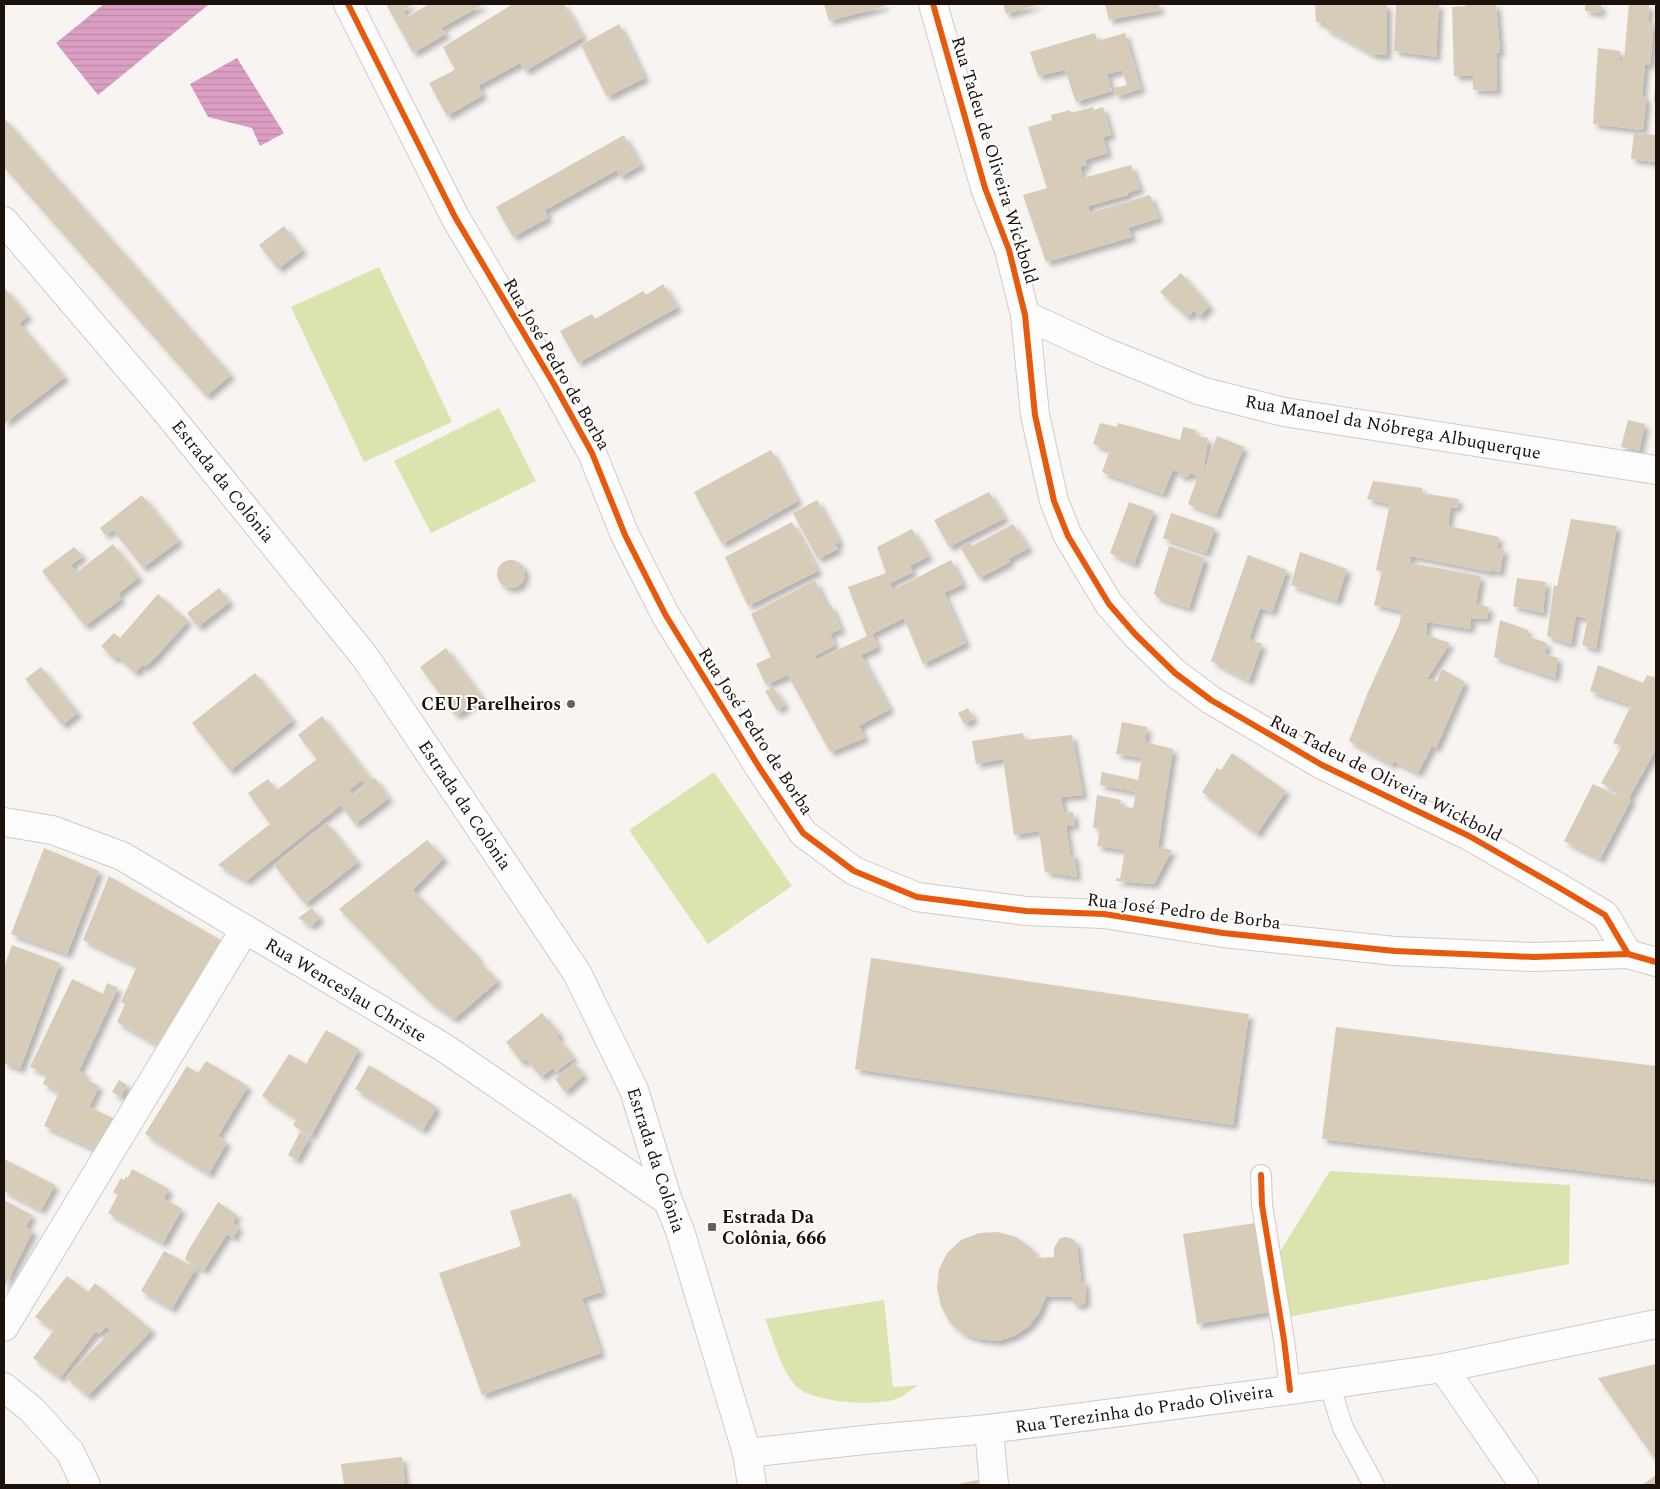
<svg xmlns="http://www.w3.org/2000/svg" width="1660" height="1489" font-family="Spectral,serif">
<defs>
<pattern id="water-rules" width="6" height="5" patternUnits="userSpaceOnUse" patternTransform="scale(1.25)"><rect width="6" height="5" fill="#dc9fc4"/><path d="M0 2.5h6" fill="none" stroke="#bc88a7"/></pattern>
<filter id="shadow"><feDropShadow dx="4.5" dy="4.5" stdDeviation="2.5" flood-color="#0004"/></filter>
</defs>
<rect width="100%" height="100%" fill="#f7f4f2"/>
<g fill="#dde3af">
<path d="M 379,267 L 452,422 L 364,462 L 291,307 Z"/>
<path d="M 499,408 L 536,481 L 431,533 L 394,461 Z"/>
<path d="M 714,772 L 792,886 L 708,944 L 629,830 Z"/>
<path d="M 1330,1171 L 1570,1185 L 1569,1264 L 1288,1317 L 1276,1258 Z"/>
<path d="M 884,1300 L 893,1387 L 918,1385 C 912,1389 906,1395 899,1398 C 878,1407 817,1403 798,1388 C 783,1376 773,1338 765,1319 Z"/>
</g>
<g fill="url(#water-rules)">
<path d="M 104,4 L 207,4 L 208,5 L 98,95 L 56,43 Z"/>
<path d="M 237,58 L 284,133 L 260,146 L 252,128 L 208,117 L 190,84 Z"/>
</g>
<g fill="#d7ccb8" fill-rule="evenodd" filter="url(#shadow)">
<path d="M 386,4 L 413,4 L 403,10 L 407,17 L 429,4 L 484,4 L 441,28 L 446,34 L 413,53 Z"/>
<path d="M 513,4 L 564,4 L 583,37 L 525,71 L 520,63 L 478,86 L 483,95 L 447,116 L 429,83 L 455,70 L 443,47 Z"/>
<path d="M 824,4 L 884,4 L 885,6 L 829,21 Z"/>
<path d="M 1003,4 L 1040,4 L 1006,14 Z"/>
<path d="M 1105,4 L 1159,4 L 1160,10 L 1109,20 Z"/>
<path d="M 1315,4 L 1387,4 L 1387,55 L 1374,55 L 1325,28 L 1325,23 L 1316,22 Z"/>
<path d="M 1396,4 L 1439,4 L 1436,57 L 1394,51 Z"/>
<path d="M 1466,4 L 1496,4 L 1500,52 L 1496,53 L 1497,91 L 1473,90 L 1473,76 L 1454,76 L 1452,7 L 1466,6 Z"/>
<path d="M 1585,4 L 1601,4 L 1601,13 L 1585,11 Z"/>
<path d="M 1629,4 L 1649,5 L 1648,22 L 1654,23 L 1650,65 L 1645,64 L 1642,96 L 1646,97 L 1646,102 L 1643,130 L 1593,124 L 1598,48 L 1620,51 L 1620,60 L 1624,60 Z"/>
<path d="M 619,24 L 645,78 L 607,97 L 581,45 Z"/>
<path d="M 1095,33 L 1097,41 L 1125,33 L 1141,89 L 1116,96 L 1114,88 L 1127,85 L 1122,70 L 1107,74 L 1112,91 L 1076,102 L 1065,70 L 1038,76 L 1030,52 Z"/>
<path d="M 1655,87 L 1656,87 L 1656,101 L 1654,101 Z"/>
<path d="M 1093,107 L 1094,110 L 1103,107 L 1111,135 L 1103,137 L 1108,153 L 1085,160 L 1087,165 L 1080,167 L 1083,178 L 1131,165 L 1140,189 L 1127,193 L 1128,195 L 1088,206 L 1090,213 L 1150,195 L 1159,218 L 1128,228 L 1132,237 L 1046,262 L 1023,195 L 1047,188 L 1028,127 L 1052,120 L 1051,115 L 1070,110 L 1071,113 Z"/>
<path d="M 4,118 L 231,375 L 206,396 L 4,167 Z"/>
<path d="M 1634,133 L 1656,135 L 1656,162 L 1631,159 Z"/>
<path d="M 624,135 L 641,165 L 620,177 L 617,170 L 545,210 L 548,218 L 513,237 L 496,207 Z"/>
<path d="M 284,226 L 303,250 L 278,269 L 259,245 Z"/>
<path d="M 1181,273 L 1210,306 L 1199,317 L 1194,311 L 1187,317 L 1160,292 Z"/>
<path d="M 663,284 L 678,307 L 578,363 L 560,331 L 592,314 L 595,319 L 643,291 L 646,295 Z"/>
<path d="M 4,287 L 28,316 L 19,323 L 65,377 L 4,424 Z"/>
<path d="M 1628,420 L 1645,424 L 1639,451 L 1621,447 Z"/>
<path d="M 1100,423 L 1117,427 L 1118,423 L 1180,440 L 1183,427 L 1196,430 L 1195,436 L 1208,438 L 1203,475 L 1217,436 L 1244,447 L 1216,515 L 1188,504 L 1198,476 L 1190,473 L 1188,477 L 1178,475 L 1178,472 L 1173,470 L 1163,494 L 1102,472 L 1110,450 L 1093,444 Z"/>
<path d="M 771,450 L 798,501 L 722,544 L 694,492 Z"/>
<path d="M 1373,481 L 1422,488 L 1422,493 L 1459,499 L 1457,508 L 1451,507 L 1448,526 L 1499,537 L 1497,548 L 1504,549 L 1500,572 L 1491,570 L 1491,572 L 1411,556 L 1410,563 L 1481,576 L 1476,604 L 1489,607 L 1487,619 L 1471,618 L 1470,629 L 1427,622 L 1426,635 L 1450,643 L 1427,679 L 1437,681 L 1442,669 L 1465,682 L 1436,748 L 1432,746 L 1418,773 L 1393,761 L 1392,765 L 1349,741 L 1368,692 L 1399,625 L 1402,611 L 1374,605 L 1382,571 L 1376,570 L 1390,504 L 1367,499 Z"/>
<path d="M 989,492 L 1005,518 L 949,547 L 934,520 Z"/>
<path d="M 142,495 L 179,541 L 143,568 L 113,530 L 105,535 L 100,528 Z"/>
<path d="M 817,500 L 840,542 L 835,544 L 838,549 L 818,559 L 793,513 Z"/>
<path d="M 1129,502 L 1154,511 L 1134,564 L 1110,553 Z"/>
<path d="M 1171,513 L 1215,528 L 1206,553 L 1163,538 Z"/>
<path d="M 1571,519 L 1617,526 L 1596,649 L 1582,645 L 1588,619 L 1576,616 L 1571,644 L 1547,636 L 1554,585 L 1557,586 Z"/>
<path d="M 792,522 L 818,571 L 748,606 L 725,557 Z"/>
<path d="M 1013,524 L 1029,548 L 1008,559 L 1010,562 L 979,578 L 960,547 L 970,542 L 972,546 Z"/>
<path d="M 912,529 L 929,556 L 910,566 L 913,572 L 890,583 L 893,590 L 951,560 L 963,584 L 944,593 L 966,643 L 923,664 L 904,618 L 872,634 L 878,647 L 861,655 L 890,709 L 859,726 L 865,738 L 830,752 L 788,675 L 766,685 L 756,664 L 771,657 L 751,614 L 815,580 L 827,606 L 831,605 L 841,629 L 830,634 L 835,645 L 815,656 L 817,660 L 867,636 L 848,587 L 886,573 L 877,547 Z"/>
<path d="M 113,544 L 139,577 L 118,594 L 121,599 L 85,626 L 42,571 L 74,547 L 83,556 L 71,565 L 76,573 Z"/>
<path d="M 1169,546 L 1205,558 L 1189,608 L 1158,598 L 1154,593 Z"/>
<path d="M 1300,552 L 1347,569 L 1337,601 L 1291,585 Z"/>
<path d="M 1248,555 L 1287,570 L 1272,612 L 1260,608 L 1249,639 L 1262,644 L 1249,681 L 1211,661 Z"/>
<circle cx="511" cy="574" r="14"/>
<path d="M 1517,578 L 1546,582 L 1543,613 L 1513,606 Z"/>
<path d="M 219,588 L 230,602 L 198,627 L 187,613 Z"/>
<path d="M 158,594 L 188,621 L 155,658 L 145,667 L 143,665 L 135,673 L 117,656 L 114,659 L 101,646 L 114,633 L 120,638 Z"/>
<path d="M 1500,620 L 1528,630 L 1527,636 L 1547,643 L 1545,654 L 1558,658 L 1555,678 L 1494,657 Z"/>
<path d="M 446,648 L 482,697 L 456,716 L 420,667 Z"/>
<path d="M 1598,665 L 1643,683 L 1647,675 L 1656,678 L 1656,749 L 1629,798 L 1631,800 L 1600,859 L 1564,841 L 1593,784 L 1616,795 L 1618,791 L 1601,783 L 1622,746 L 1613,743 L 1631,705 L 1590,691 Z"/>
<path d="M 41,667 L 78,713 L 62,725 L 25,679 Z"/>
<path d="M 255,673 L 293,720 L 230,771 L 192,723 Z"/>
<path d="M 773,687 L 785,705 L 777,710 L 765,691 Z"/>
<path d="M 968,708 L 974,719 L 964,724 L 958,713 Z"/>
<path d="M 322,716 L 372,780 L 375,778 L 389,798 L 355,824 L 341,805 L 246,881 L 218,865 L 270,824 L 248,793 L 268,779 L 277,790 L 317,759 L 298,735 ZM 362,780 L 366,785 L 353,795 L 349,790 Z"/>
<path d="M 1122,722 L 1147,727 L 1145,742 L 1173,749 L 1158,847 L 1172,850 L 1154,884 L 1116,881 L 1116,878 L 1120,879 L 1125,850 L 1097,846 L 1100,829 L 1093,828 L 1097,795 L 1121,800 L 1120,806 L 1133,808 L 1136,792 L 1100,785 L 1102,772 L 1138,780 L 1142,758 L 1116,754 Z"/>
<path d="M 1023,733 L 1024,740 L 1072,735 L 1083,795 L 1061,797 L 1064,813 L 1073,812 L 1075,825 L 1066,826 L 1070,854 L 1074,854 L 1077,877 L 1045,872 L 1039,831 L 1014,835 L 1003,759 L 976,764 L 972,741 Z"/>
<path d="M 1232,753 L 1286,791 L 1257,834 L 1202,792 L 1217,768 L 1221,770 Z"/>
<path d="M 327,823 L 358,862 L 305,904 L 274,865 Z"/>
<path d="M 427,840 L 444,858 L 413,890 L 479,958 L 477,959 L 498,981 L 454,1019 L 430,1002 L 339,909 Z"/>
<path d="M 44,848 L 99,871 L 67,954 L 11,934 Z"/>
<path d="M 109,876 L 224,942 L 161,1047 L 117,1022 L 125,1004 L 121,1002 L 137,966 L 83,940 Z"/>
<path d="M 312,908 L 320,918 L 311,926 L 298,918 Z"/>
<path d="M 12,945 L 60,963 L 20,1069 L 4,1063 L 4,967 Z"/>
<path d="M 871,958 L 1249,1014 L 1233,1125 L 855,1069 Z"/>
<path d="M 72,979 L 103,994 L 107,983 L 118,988 L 79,1071 L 86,1074 L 84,1078 L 99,1086 L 89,1107 L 115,1119 L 100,1152 L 44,1126 L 59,1092 L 43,1084 L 47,1074 L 30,1067 Z"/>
<path d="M 542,1013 L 560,1034 L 557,1037 L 574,1058 L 556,1072 L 553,1068 L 541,1077 L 526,1059 L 522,1063 L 506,1042 Z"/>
<path d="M 1336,1027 L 1656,1066 L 1656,1180 L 1322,1139 Z"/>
<path d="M 326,1030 L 359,1049 L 311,1136 L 293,1125 L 297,1119 L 262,1096 L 289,1054 L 306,1064 Z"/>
<path d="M 206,1061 L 248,1086 L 218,1136 L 227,1142 L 209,1174 L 145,1134 L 187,1066 L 198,1073 Z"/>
<path d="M 574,1063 L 584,1075 L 565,1092 L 555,1079 Z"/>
<path d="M 369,1065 L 437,1107 L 423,1130 L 355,1089 Z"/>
<path d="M 119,1080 L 127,1085 L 121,1097 L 112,1092 Z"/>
<path d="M 300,1132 L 309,1138 L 297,1160 L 288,1155 Z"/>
<path d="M 4,1159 L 55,1185 L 41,1210 L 4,1191 Z"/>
<path d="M 132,1169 L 169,1189 L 164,1199 L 182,1209 L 163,1243 L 108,1213 L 118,1195 L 113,1192 L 121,1178 L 124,1180 L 126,1176 L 128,1178 Z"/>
<path d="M 571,1193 L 602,1292 L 582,1298 L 601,1353 L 482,1395 L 439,1273 L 521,1246 L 510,1211 Z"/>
<path d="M 4,1200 L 32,1215 L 26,1227 L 33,1231 L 4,1288 Z"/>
<path d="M 218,1202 L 237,1215 L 233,1223 L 239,1227 L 233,1238 L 227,1234 L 204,1270 L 185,1260 L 188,1251 Z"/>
<path d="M 1255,1223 L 1269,1312 L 1197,1324 L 1183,1234 Z"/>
<path d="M 998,1232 L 1016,1237 L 1031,1248 L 1038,1258 L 1054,1257 L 1054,1248 L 1060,1238 L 1066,1237 L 1073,1239 L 1077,1244 L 1081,1281 L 1085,1282 L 1086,1300 L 1084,1304 L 1075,1305 L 1072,1301 L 1072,1297 L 1046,1296 L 1039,1313 L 1029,1326 L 1014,1336 L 998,1341 L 980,1339 L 964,1334 L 950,1323 L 941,1306 L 937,1288 L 939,1269 L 947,1253 L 961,1240 L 979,1233 Z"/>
<path d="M 164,1251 L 196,1268 L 172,1309 L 141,1291 Z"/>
<path d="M 67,1276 L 88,1292 L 95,1283 L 152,1330 L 88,1396 L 66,1377 L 111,1331 L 106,1327 L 99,1334 L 96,1331 L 60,1378 L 33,1358 L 54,1330 L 35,1317 Z"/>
<path d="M 1656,1364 L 1656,1461 L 1598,1378 Z"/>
<path d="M 402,1457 L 405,1483 L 344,1485 L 341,1464 Z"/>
<path d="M 1656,1475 L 1656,1485 L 1642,1485 Z"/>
<path d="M 978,1480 L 979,1485 L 958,1485 L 958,1484 Z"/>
</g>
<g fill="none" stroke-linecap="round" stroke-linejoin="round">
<defs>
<g id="service">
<path d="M 1261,1175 L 1262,1205 L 1284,1340 L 1290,1390"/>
<path d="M 1329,1384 L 1343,1428 L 1374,1485"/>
</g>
<g id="minor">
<path d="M 348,4 L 455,217 L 555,386 L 592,453 L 625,535 L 665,614 L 759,767 L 803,833 L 854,871 L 917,897 L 1026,911 L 1104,914 L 1223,933 L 1395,951 L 1533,957 L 1628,954 L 1656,962"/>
<path d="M 933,4 L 985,188 L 1009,250 L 1025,315 L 1035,415 L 1054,501 L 1068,536 L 1109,604 L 1135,634 L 1175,673 L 1211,700 L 1322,765 L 1469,836 L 1558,887 L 1605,915 L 1628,954"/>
<path d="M 1025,315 L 1105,352 L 1201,391 L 1284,412 L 1656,470"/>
<path d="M 4,822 L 52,830 L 122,856 L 443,1047 L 668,1201"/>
<path d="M 4,1327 L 245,929"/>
<path d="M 1443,1368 L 1524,1485"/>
<path d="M 4,1387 L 32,1410 L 70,1452 L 86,1485"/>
<path d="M 989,1429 L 994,1485"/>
<path d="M 747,1453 L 873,1439 L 989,1429 L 1290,1390 L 1443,1368 L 1656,1324"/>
</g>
<path id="secondary" d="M 4,221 L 165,410 L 365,657 L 474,819 L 577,973 L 634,1090 L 668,1201 L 680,1231 L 747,1453 L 752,1485"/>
</defs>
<use href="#service" stroke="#d2cac5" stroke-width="22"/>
<use href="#minor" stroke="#d2cac5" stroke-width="30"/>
<use href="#secondary" stroke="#d2cac5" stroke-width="30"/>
<use href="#service" stroke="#fefdfd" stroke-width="20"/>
<use href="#minor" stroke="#fefdfd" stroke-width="28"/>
<use href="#secondary" stroke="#fefdfd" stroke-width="28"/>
<defs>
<g id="cycleway">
<path d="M 348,4 L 455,217 L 555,386 L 592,453 L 625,535 L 665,614 L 759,767 L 803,833 L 854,871 L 917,897 L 1026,911 L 1104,914 L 1223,933 L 1395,951 L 1533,957 L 1628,954 L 1656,962"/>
<path d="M 933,4 L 985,188 L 1009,250 L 1025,315 L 1035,415 L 1054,501 L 1068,536 L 1109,604 L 1135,634 L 1175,673 L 1211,700 L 1322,765 L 1469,836 L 1558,887 L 1605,915 L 1628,954"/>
<path d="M 1261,1175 L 1262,1205 L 1284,1340 L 1290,1390"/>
</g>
</defs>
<use href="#cycleway" stroke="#fff" stroke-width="9"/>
<use href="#cycleway" stroke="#e8590c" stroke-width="6"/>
</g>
<g fill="#69605c" stroke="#fff" stroke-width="2">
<circle cx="571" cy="704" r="5"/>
<rect x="707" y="1222" width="10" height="10" rx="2.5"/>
</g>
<g text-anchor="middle" stroke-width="4" stroke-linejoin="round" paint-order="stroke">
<g font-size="18" fill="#1c110b" stroke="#fff">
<text transform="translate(995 160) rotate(73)" y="6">Rua Tadeu de Oliveira Wickbold</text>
<text transform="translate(557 364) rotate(60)" y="6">Rua José Pedro de Borba</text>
<text transform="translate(1393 427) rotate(10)" y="6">Rua Manoel da Nóbrega Albuquerque</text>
<text transform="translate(223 481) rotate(51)" y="6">Estrada da Colônia</text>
<text transform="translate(756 731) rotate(57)" y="6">Rua José Pedro de Borba</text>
<text transform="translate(1386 778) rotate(27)" y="6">Rua Tadeu de Oliveira Wickbold</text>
<text transform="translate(465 805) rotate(56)" y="6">Estrada da Colônia</text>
<text transform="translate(1184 911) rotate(7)" y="6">Rua José Pedro de Borba</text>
<text transform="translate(346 990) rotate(31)" y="6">Rua Wenceslau Christe</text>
<text transform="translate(656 1160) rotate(72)" y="6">Estrada da Colônia</text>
<text transform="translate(1144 1409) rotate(-8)" y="6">Rua Terezinha do Prado Oliveira</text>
</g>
<g font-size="18" font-weight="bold" fill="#1c110b" stroke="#fff" text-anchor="end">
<text x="561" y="710">CEU Parelheiros</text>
<text x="722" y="1223" text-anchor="start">Estrada Da<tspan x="722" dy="21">Colônia, 666</tspan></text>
</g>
</g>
<rect width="1660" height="1489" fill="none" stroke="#1c110b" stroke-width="10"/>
</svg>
